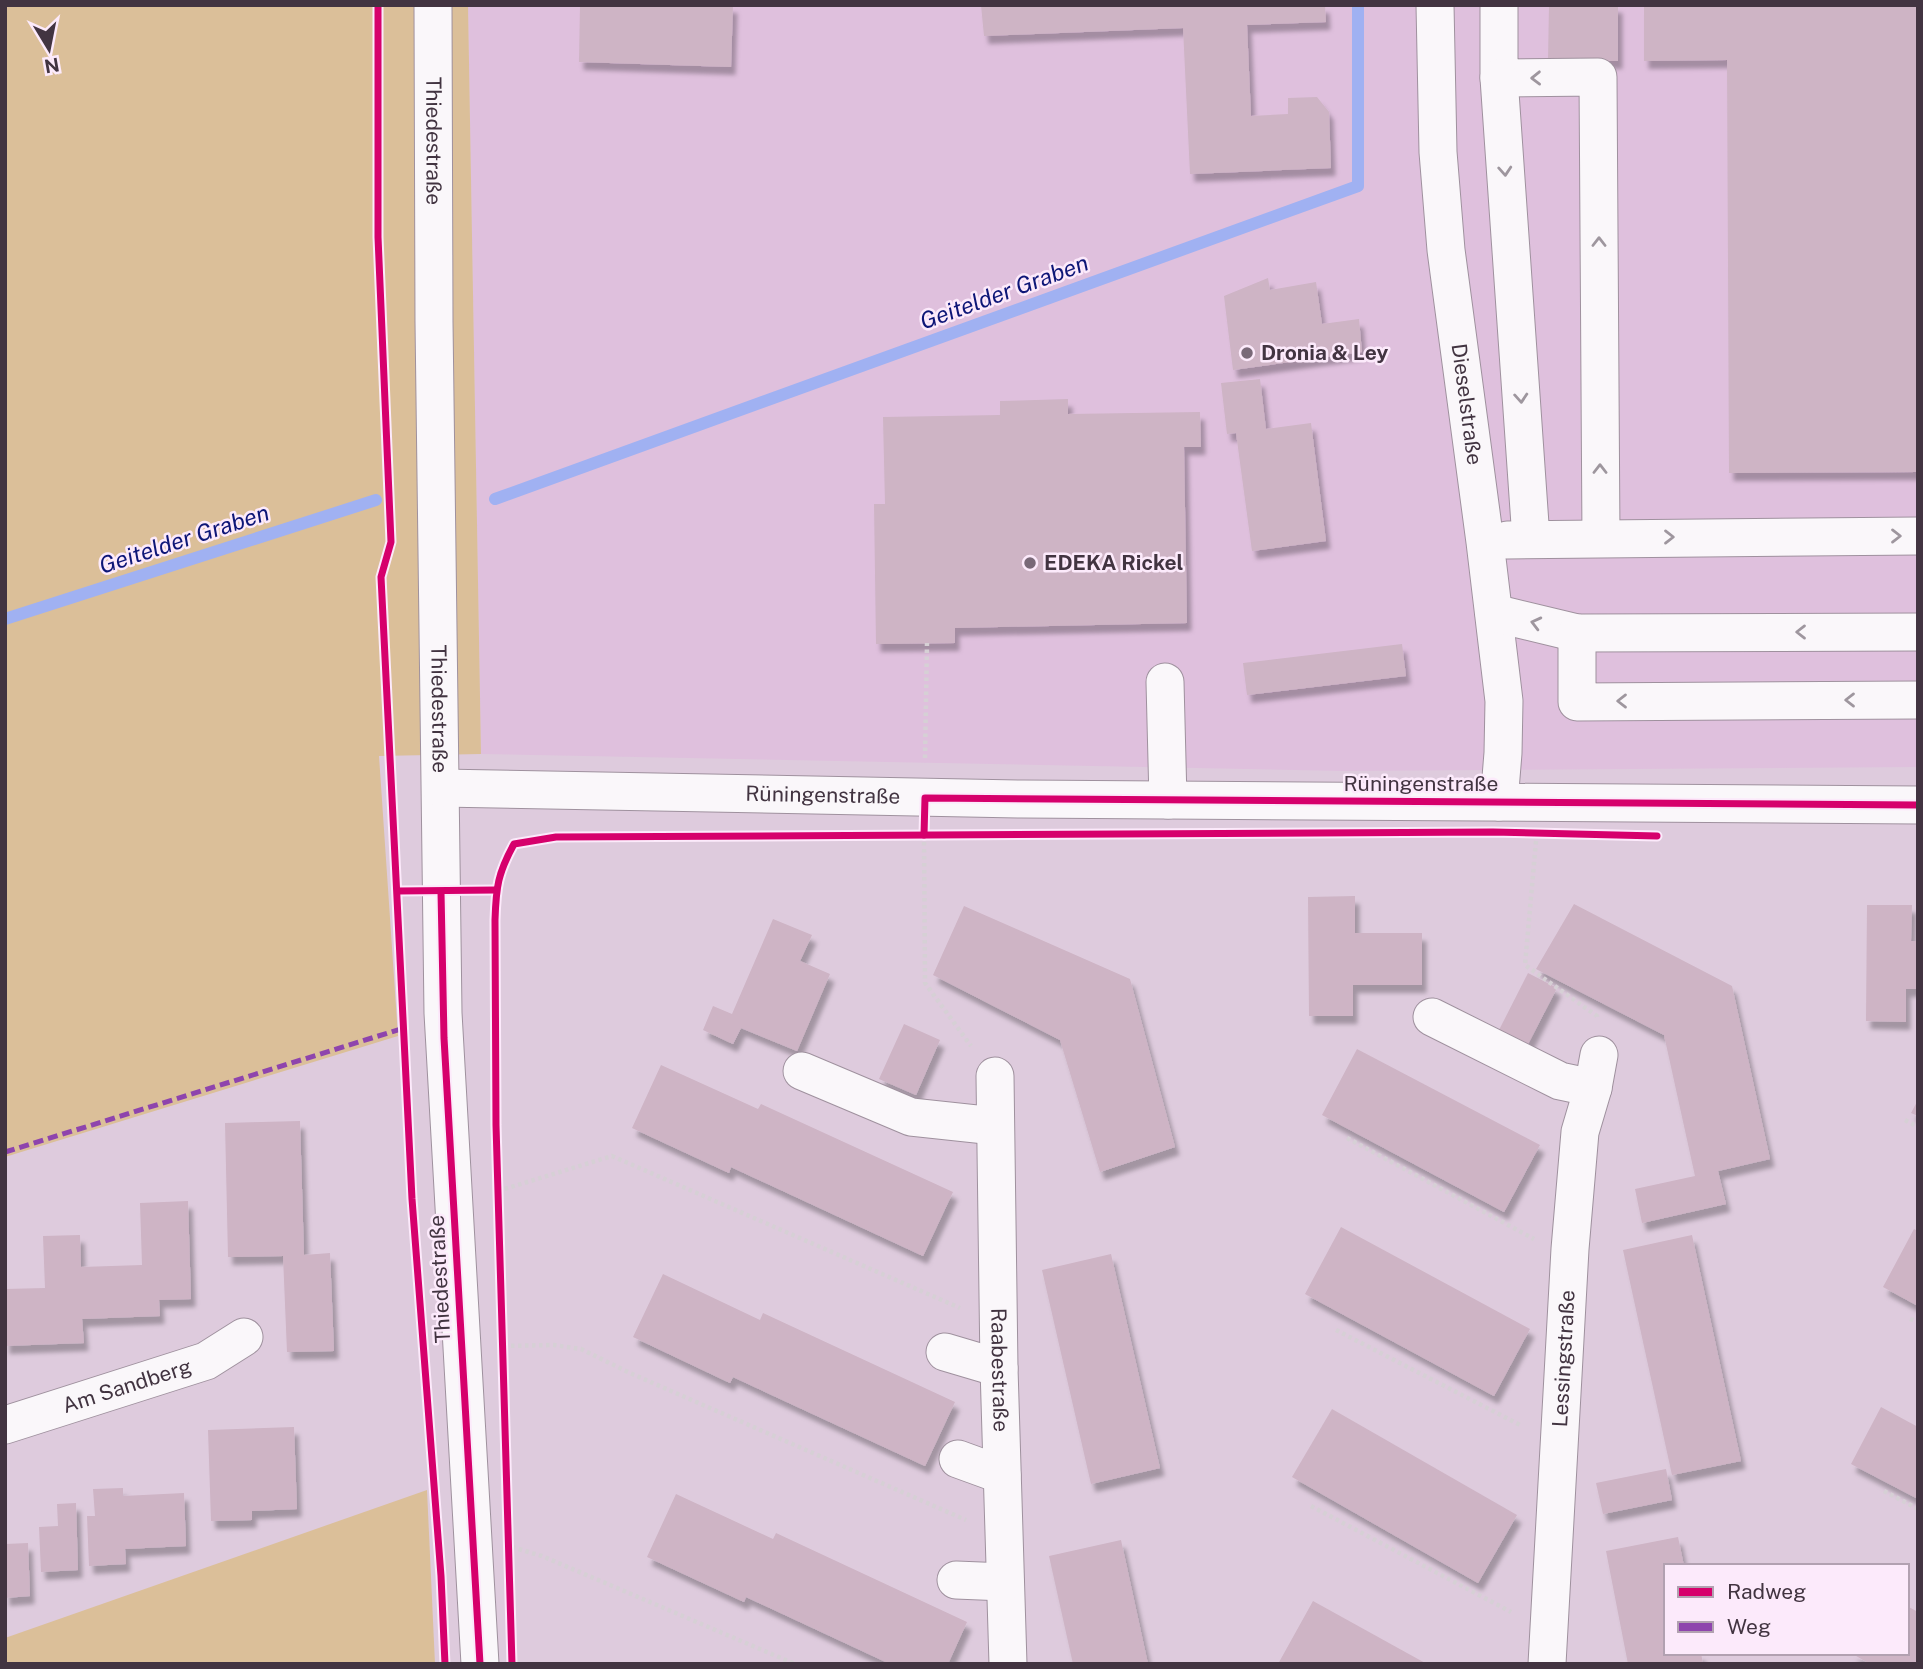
<svg xmlns="http://www.w3.org/2000/svg" width="1923" height="1669" font-family="'Public Sans',sans-serif">
<defs>
<filter id="shadow"><feDropShadow dx="4.5" dy="8" stdDeviation="2" flood-color="#0004"/></filter>
</defs>
<rect width="100%" height="100%" fill="#decbdd"/>
<path fill="#dfc0dd" d="M 468,5 L 1918,5 L 1918,767 L 1343,771 L 481,754 Z"/>
<g fill="#dbbf99">
<path d="M 5,5 L 468,5 L 481,754 L 379,756 L 398,1036 L 5,1157 Z"/>
<path d="M 427,1490 L 435,1664 L 5,1664 L 5,1638 Z"/>
</g>
<g fill="none" stroke-linecap="round" stroke-linejoin="round">
<g stroke="#a0b1f2" stroke-width="12">
<path d="M 495,499 L 1358,186 L 1358,5"/>
<path d="M 5,619 L 376,500"/>
</g>
</g>
<g fill="#ceb4c5" filter="url(#shadow)">
<path d="M 580,5 L 733,5 L 731,67 L 579,62 Z"/>
<path d="M 981,5 L 1325,5 L 1326,22 L 1247,25 L 1251,116 L 1288,114 L 1288,98 L 1317,97 L 1329,112 L 1331,168 L 1190,174 L 1183,28 L 984,36 Z"/>
<path d="M 1549,5 L 1618,5 L 1618,61 L 1548,61 Z"/>
<path d="M 1644,5 L 1918,5 L 1918,472 L 1729,473 L 1727,60 L 1644,61 Z"/>
<path d="M 1268,278 L 1270,290 L 1316,282 L 1322,324 L 1359,319 L 1362,352 L 1233,370 L 1224,296 Z"/>
<path d="M 1260,379 L 1266,429 L 1311,423 L 1326,541 L 1252,551 L 1236,433 L 1227,434 L 1221,383 Z"/>
<path d="M 1068,399 L 1068,414 L 1200,412 L 1201,447 L 1184,447 L 1187,623 L 955,628 L 955,643 L 876,644 L 874,504 L 885,504 L 883,417 L 1000,415 L 1000,401 Z"/>
<path d="M 1402,644 L 1406,676 L 1247,695 L 1243,663 Z"/>
<path d="M 1355,896 L 1355,933 L 1422,933 L 1422,985 L 1353,985 L 1353,1016 L 1309,1016 L 1308,897 Z"/>
<path d="M 1574,904 L 1732,986 L 1770,1159 L 1718,1171 L 1726,1204 L 1642,1223 L 1635,1189 L 1695,1176 L 1664,1035 L 1536,969 Z"/>
<path d="M 1867,905 L 1912,905 L 1911,941 L 1918,941 L 1918,989 L 1906,989 L 1906,1022 L 1866,1021 Z"/>
<path d="M 964,906 L 1130,979 L 1175,1147 L 1100,1172 L 1060,1040 L 933,975 Z"/>
<path d="M 773,919 L 812,935 L 800,961 L 830,974 L 797,1051 L 741,1028 L 733,1044 L 703,1030 L 713,1006 L 732,1014 Z"/>
<path d="M 1528,973 L 1557,988 L 1526,1048 L 1497,1034 Z"/>
<path d="M 904,1024 L 940,1040 L 916,1095 L 879,1079 Z"/>
<path d="M 1357,1049 L 1540,1145 L 1504,1212 L 1322,1115 Z"/>
<path d="M 661,1065 L 758,1109 L 761,1104 L 953,1192 L 923,1256 L 731,1167 L 729,1173 L 632,1128 Z"/>
<path d="M 1918,1100 L 1918,1116 L 1911,1113 Z"/>
<path d="M 300,1121 L 304,1255 L 330,1253 L 334,1351 L 287,1352 L 283,1256 L 228,1257 L 225,1123 Z"/>
<path d="M 188,1201 L 191,1299 L 159,1300 L 160,1316 L 82,1319 L 84,1343 L 5,1346 L 5,1289 L 45,1288 L 43,1236 L 80,1235 L 81,1267 L 142,1265 L 140,1203 Z"/>
<path d="M 1341,1227 L 1530,1329 L 1494,1396 L 1305,1294 Z"/>
<path d="M 1914,1229 L 1918,1231 L 1918,1306 L 1883,1287 Z"/>
<path d="M 1692,1235 L 1741,1461 L 1672,1475 L 1623,1250 Z"/>
<path d="M 1111,1254 L 1160,1468 L 1091,1484 L 1042,1270 Z"/>
<path d="M 663,1274 L 760,1320 L 763,1313 L 955,1402 L 925,1466 L 733,1377 L 730,1383 L 633,1337 Z"/>
<path d="M 1881,1407 L 1918,1427 L 1918,1499 L 1851,1464 Z"/>
<path d="M 1332,1409 L 1517,1515 L 1478,1583 L 1292,1477 Z"/>
<path d="M 294,1427 L 297,1509 L 252,1511 L 252,1520 L 211,1521 L 208,1430 Z"/>
<path d="M 1666,1469 L 1672,1500 L 1603,1514 L 1596,1483 Z"/>
<path d="M 123,1488 L 123,1496 L 184,1493 L 186,1546 L 125,1549 L 126,1564 L 89,1566 L 87,1516 L 95,1516 L 93,1489 Z"/>
<path d="M 676,1494 L 773,1539 L 776,1533 L 967,1622 L 948,1664 L 890,1664 L 746,1597 L 744,1602 L 647,1557 Z"/>
<path d="M 76,1503 L 78,1570 L 41,1572 L 39,1527 L 58,1526 L 57,1504 Z"/>
<path d="M 1678,1537 L 1684,1566 L 1666,1566 L 1666,1653 L 1701,1653 L 1703,1664 L 1628,1664 L 1606,1551 Z"/>
<path d="M 1121,1540 L 1148,1664 L 1073,1664 L 1049,1556 Z"/>
<path d="M 28,1543 L 30,1596 L 5,1598 L 5,1544 Z"/>
<path d="M 1313,1601 L 1407,1653 L 1427,1664 L 1278,1664 Z"/>
<path d="M 1907,1606 L 1918,1612 L 1918,1664 L 1870,1664 L 1851,1653 L 1907,1653 Z"/>
</g>
<g fill="none" stroke-linecap="round" stroke-linejoin="round">
<defs>
<g id="minor">
<path id="s1" d="M 433,5 L 434,322 L 443,1013 L 480,1664"/>
<path id="s2" d="M 1435,5 L 1438,152 L 1446,250 L 1485,542 L 1504,701 L 1503,753 L 1499,802"/>
<path d="M 1499,5 L 1499,78 L 1598,77 L 1601,538"/>
<path d="M 1499,78 L 1531,539"/>
<path d="M 1507,540 L 1918,536"/>
<path d="M 1494,613 L 1577,633 L 1918,632"/>
<path d="M 1577,633 L 1577,702 L 1918,700"/>
<path d="M 1165,682 L 1168,800"/>
<path id="s3" d="M 441,788 L 1022,799 L 1918,805"/>
<path d="M 1432,1017 L 1560,1081 L 1593,1088"/>
<path d="M 802,1071 L 911,1117 L 995,1126"/>
<path id="s4" d="M 995,1076 L 999,1368 L 1008,1664"/>
<path d="M 945,1352 L 999,1368"/>
<path id="s5" d="M 5,1425 L 206,1361 L 244,1337"/>
<path d="M 958,1459 L 1002,1475"/>
<path d="M 956,1580 L 1005,1582"/>
<path id="s6" d="M 1547,1664 L 1570,1249 L 1580,1132 L 1593,1088 L 1599,1055"/>
</g>
</defs>
<use href="#minor" stroke="#9f919e" stroke-width="39"/>
<g stroke="#d6d0d5" stroke-width="4.5" stroke-dasharray="3.5 3.5" stroke-linecap="butt">
<path d="M 925,758 L 927,643"/>
<path d="M 924,835 L 925,983 L 971,1046"/>
<path d="M 1536,841 L 1525,965 L 1597,1016 L 1597,1019"/>
<path d="M 1905,1120 L 1918,1127"/>
<path d="M 1347,1138 L 1534,1239"/>
<path d="M 498,1191 L 612,1156 L 960,1308"/>
<path d="M 1910,1319 L 1918,1322"/>
<path d="M 1336,1330 L 1522,1426"/>
<path d="M 504,1346 L 554,1345 L 581,1349 L 630,1373 L 966,1520"/>
<path d="M 1884,1491 L 1918,1509"/>
<path d="M 1311,1506 L 1511,1612"/>
<path d="M 512,1547 L 542,1556 L 795,1664"/>
</g>
<use href="#minor" stroke="#faf7fa" stroke-width="37"/>
<path stroke="#8e44ad" stroke-width="5" stroke-dasharray="10 5" stroke-linecap="butt" d="M 5,1152 L 404,1028"/>
<defs>
<g id="cycleway">
<path d="M 378,5 L 378,237 L 391,542 L 381,577 L 412,1199 L 441,1576 L 445,1664"/>
<path d="M 924,835 L 925,798 L 1918,805"/>
<path d="M 398,891 L 496,890"/>
<path d="M 441,892 L 444,1038 L 480,1664"/>
<path d="M 512,1664 L 496,1125 L 495,920 C 496,887 498,873 514,844 L 556,837 L 1493,832 L 1657,836"/>
</g>
</defs>
<use href="#cycleway" stroke="#fceafb" stroke-width="11"/>
<use href="#cycleway" stroke="#d6006c" stroke-width="7"/>
</g>
<defs><path id="oneway-chevron" d="M-2-3.5L2.5 0L-2 3.5" fill="none" stroke-width="1.6" stroke-linecap="round" stroke-linejoin="round" transform="scale(1.75)"/></defs>
<g stroke="#9e969e">
<use href="#oneway-chevron" transform="translate(1536 78) rotate(179)"/>
<use href="#oneway-chevron" transform="translate(1505 171) rotate(86)"/>
<use href="#oneway-chevron" transform="translate(1599 242) rotate(-90)"/>
<use href="#oneway-chevron" transform="translate(1521 398) rotate(86)"/>
<use href="#oneway-chevron" transform="translate(1600 469) rotate(-90)"/>
<use href="#oneway-chevron" transform="translate(1896 536)"/>
<use href="#oneway-chevron" transform="translate(1669 537)"/>
<use href="#oneway-chevron" transform="translate(1536 623) rotate(-166)"/>
<use href="#oneway-chevron" transform="translate(1801 632) rotate(180)"/>
<use href="#oneway-chevron" transform="translate(1850 700) rotate(180)"/>
<use href="#oneway-chevron" transform="translate(1622 701) rotate(180)"/>
</g>
<g fill="#796978" stroke="#fceafb" stroke-width="2.5">
<circle cx="1247" cy="353" r="7"/>
<circle cx="1030" cy="563" r="7"/>
</g>
<g text-anchor="middle" stroke-width="5" stroke-linejoin="round" paint-order="stroke">
<g font-size="21" fill="#423441" stroke="#fceafb">
<text dy="7" stroke="none"><textPath href="#s1" startOffset="136">Thiedestraße</textPath></text>
<text dy="7" stroke="none"><textPath href="#s2" startOffset="401">Dieselstraße</textPath></text>
<text dy="7" stroke="none"><textPath href="#s1" startOffset="704">Thiedestraße</textPath></text>
<text x="1421" y="791">Rüningenstraße</text>
<text dy="7" stroke="none"><textPath href="#s3" startOffset="382">Rüningenstraße</textPath></text>
<text transform="translate(440 1279) rotate(-93)" y="7">Thiedestraße</text>
<text dy="7" stroke="none"><textPath href="#s6" startOffset="306">Lessingstraße</textPath></text>
<text dy="7" stroke="none"><textPath href="#s4" startOffset="294">Raabestraße</textPath></text>
<text dy="7" stroke="none"><textPath href="#s5" startOffset="128">Am Sandberg</textPath></text>
</g>
<g font-size="21" font-weight="bold" fill="#423441" stroke="#fceafb" text-anchor="start">
<text x="1261" y="360">Dronia &amp; Ley</text>
<text x="1044" y="570">EDEKA Rickel</text>
</g>
<g font-size="23" font-style="italic" fill="#0d1677" stroke="#fceafb">
<text transform="translate(1004 292) rotate(-20)" y="8">Geitelder Graben</text>
<text transform="translate(184 539) rotate(-18)" y="8">Geitelder Graben</text>
</g>
</g>
<rect width="1923" height="1669" fill="none" stroke="#423441" stroke-width="14"/>
<rect x="1664" y="1564" width="245" height="91" fill="#fceafb" stroke="#b2a1b1" stroke-width="2"/>
<rect x="1678" y="1587" width="35" height="10" fill="#d6006c" stroke="#b2a1b1" stroke-width="2"/>
<text x="1727" y="1599" font-size="21" fill="#423441">Radweg</text>
<rect x="1678" y="1622" width="35" height="10" fill="#8e44ad" stroke="#b2a1b1" stroke-width="2"/>
<text x="1727" y="1634" font-size="21" fill="#423441">Weg</text>
<g transform="translate(49 49) rotate(170)" stroke="#fceafb" stroke-width="5" paint-order="stroke">
<path d="M0-5L12 26L0 18L-12 26Z" fill="#423441"/>
<text y="-10" font-size="19" font-weight="bold" text-anchor="middle" fill="#423441">N</text>
</g>
</svg>
